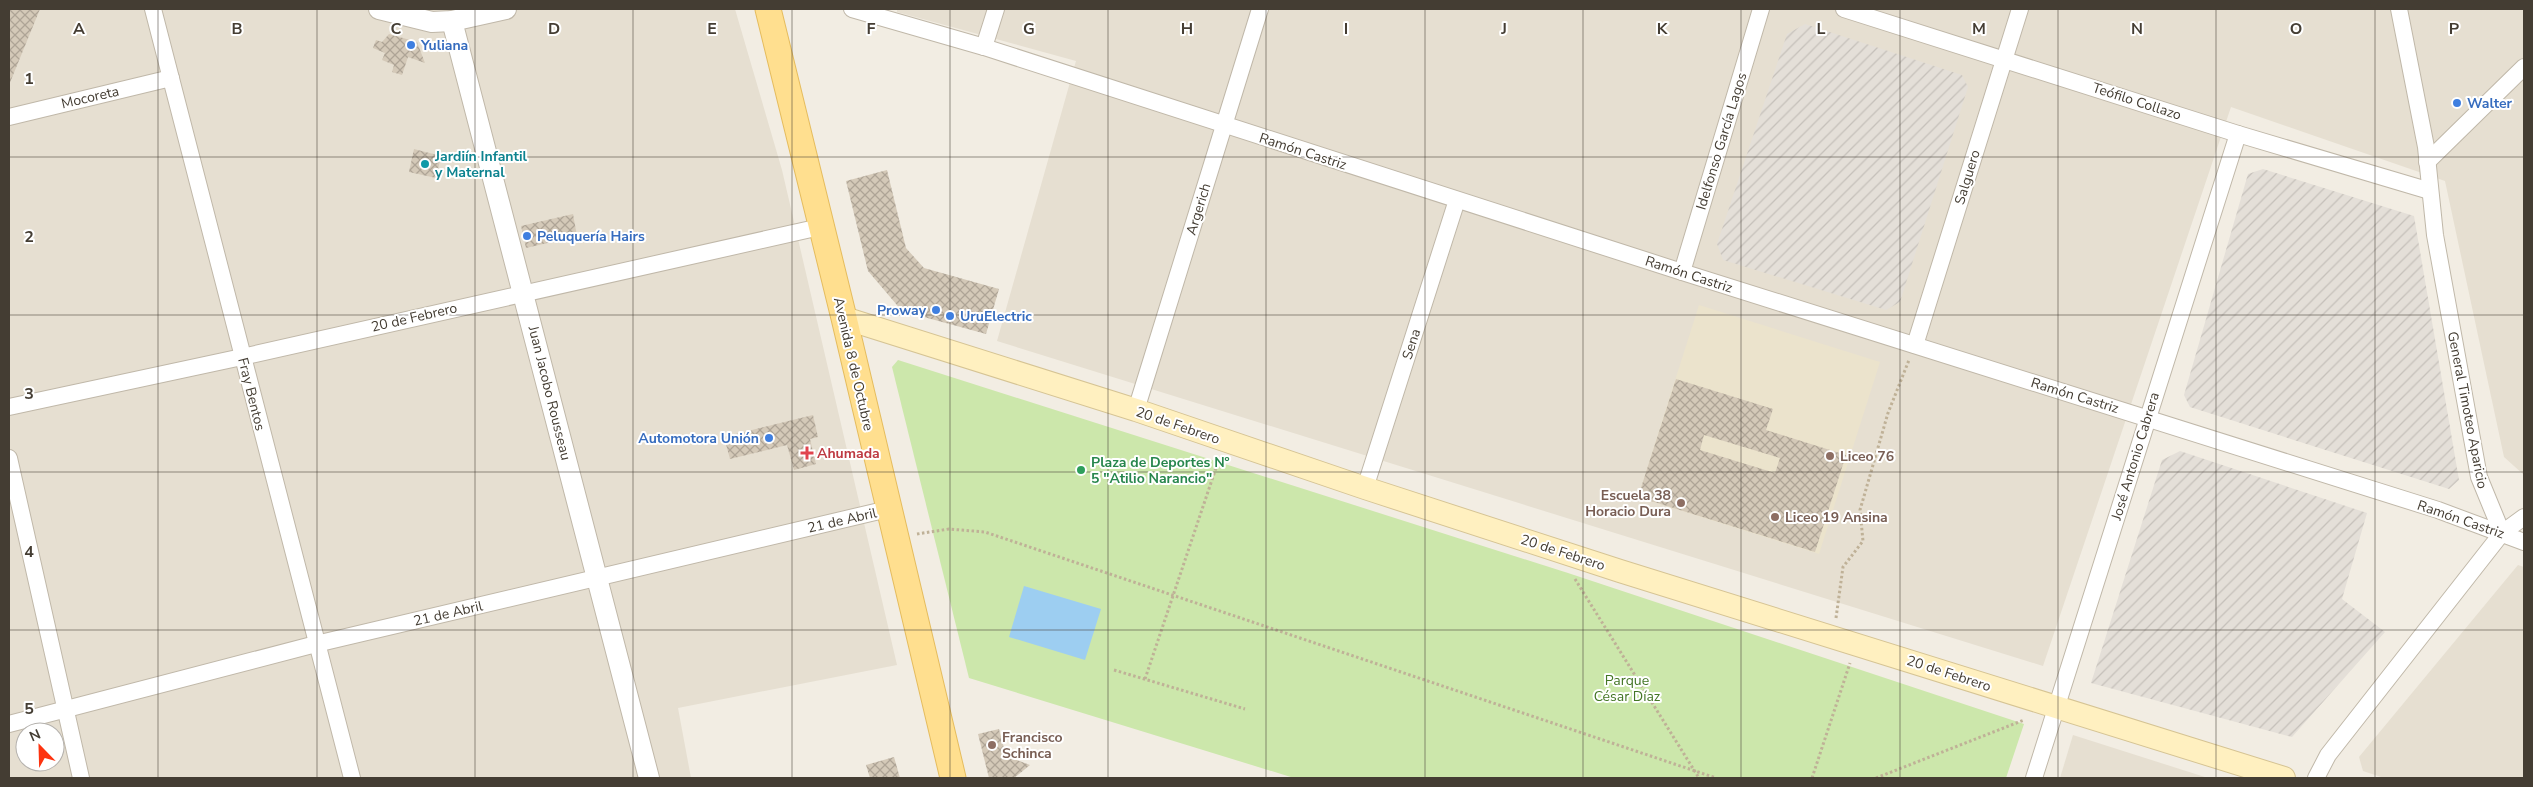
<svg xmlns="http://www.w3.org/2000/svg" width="2533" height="787" font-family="'Nunito Sans',sans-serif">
<defs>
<pattern id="industrial-furrows" width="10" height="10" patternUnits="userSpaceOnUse" patternTransform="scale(1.25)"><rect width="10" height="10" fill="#e4dfd8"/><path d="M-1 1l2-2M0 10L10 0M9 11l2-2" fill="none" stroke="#c5c0ba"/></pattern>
<pattern id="building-cross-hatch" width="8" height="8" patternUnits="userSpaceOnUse" patternTransform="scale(1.25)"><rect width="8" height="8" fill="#d4c9b8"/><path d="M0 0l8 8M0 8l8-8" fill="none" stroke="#aea496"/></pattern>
</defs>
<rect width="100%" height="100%" fill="#f2ede3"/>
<g fill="#e6dfd1" fill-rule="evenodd">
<path d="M 9,9 L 735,9 L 782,170 L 897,665 L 678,708 L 691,778 L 9,778 ZM 25,732 L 55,732 L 55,762 L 25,762 Z"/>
<path d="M 897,9 L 2524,9 L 2524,475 L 2504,457 L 2445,181 L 2231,107 L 2043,666 L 997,341 L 1076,61 L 897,12 Z"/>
<path d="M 2518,565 L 2524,567 L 2524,778 L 2384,778 L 2363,771 L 2359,757 Z"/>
<path d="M 2073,735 L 2208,778 L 2060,778 Z"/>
</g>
<g fill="url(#industrial-furrows)">
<path d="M 1805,24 L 1962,75 L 1968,87 L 1900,302 L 1886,310 L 1723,260 L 1717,244 L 1787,34 Z"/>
<path d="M 2263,169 L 2414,216 L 2459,480 L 2449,489 L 2190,407 L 2184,395 L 2248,174 Z"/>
<path d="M 2180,451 L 2367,513 L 2342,599 L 2385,632 L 2292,737 L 2091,683 L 2162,460 Z"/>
</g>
<path fill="#ebe3cc" d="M 1699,305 L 1880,362 L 1819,554 L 1638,497 Z"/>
<path fill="#cce7ab" d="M 898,360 L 1568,573 L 2024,724 L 2006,778 L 1294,778 L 969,678 L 892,367 Z"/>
<path fill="#9dcef1" d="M 1024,586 L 1101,609 L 1085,660 L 1009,637 Z"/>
<g fill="url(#building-cross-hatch)" fill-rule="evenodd">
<path d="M 9,9 L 40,9 L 9,85 Z"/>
<path d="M 389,34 L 417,42 L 425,63 L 408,57 L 402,75 L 392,72 L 394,65 L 382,60 L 385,53 L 373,48 L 376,40 L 382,42 Z"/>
<path d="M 414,149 L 441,156 L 436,178 L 409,172 Z"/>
<path d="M 887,170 L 906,248 L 924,268 L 999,289 L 986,334 L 902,311 L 868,271 L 846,181 Z"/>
<path d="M 573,214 L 577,236 L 526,248 L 521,226 Z"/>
<path d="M 1676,379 L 1773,409 L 1766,430 L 1846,455 L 1815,552 L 1638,497 ZM 1704,435 L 1780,458 L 1775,473 L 1700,450 Z"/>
<path d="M 813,415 L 818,437 L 810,439 L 816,464 L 794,470 L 787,445 L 730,459 L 724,437 Z"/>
<path d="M 999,729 L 1006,756 L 1030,765 L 1014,778 L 989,778 L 978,734 Z"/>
<path d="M 894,757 L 900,778 L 870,778 L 866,765 Z"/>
</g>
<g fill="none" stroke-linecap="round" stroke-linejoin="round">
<defs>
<g id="minor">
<path d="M 153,9 L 352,778"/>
<path d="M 852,9 L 984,47 L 1682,272 L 2438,510 L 2524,542"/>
<path d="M 1844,9 L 2238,134 L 2430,191"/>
<path d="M 2399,9 L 2426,147 L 2435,235 L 2479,477 L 2502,533"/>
<path d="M 984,47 L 996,9"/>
<path d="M 9,117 L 171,78"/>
<path d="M 2427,162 L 2524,67"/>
<path d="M 1682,272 L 1761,9"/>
<path d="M 1915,345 L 2020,9"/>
<path d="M 9,407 L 242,357 L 820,227"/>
<path d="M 1136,410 L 1260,9"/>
<path d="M 9,458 L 81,778"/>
<path d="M 1365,488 L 1457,200"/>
<path d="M 9,724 L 316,644 L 888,509"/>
<path d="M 2034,778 L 2238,134"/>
<path d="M 2316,778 L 2328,755 L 2502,533 L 2524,517"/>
</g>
<g id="tertiary">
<path d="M 379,9 L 432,22 L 452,21 L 506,9"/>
<path d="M 452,21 L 649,778"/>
</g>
<path id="secondary" d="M 844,318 L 1136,410 L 1365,488 L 1620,571 L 2284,778"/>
<path id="primary" d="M 768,9 L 844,318 L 953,778"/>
</defs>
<use href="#minor" stroke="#c0b8a9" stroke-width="18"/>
<use href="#tertiary" stroke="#c0b8a9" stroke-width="22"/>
<use href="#secondary" stroke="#d6c494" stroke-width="24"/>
<use href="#primary" stroke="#e5bc5e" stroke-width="27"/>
<g stroke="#bfb197" stroke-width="3" stroke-dasharray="2.5 2.5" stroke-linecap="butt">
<path d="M 917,534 L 949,529 L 985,532 L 1716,778"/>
<path d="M 1575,579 L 1699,778"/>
<path d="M 1836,618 L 1843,567 L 1863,541 L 1860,510 L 1888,413 L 1909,360"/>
<path d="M 1114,670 L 1245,709"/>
<path d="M 1145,679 L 1219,459"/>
<path d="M 1812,778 L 1850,663"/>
<path d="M 1876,778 L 2024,720"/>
</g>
<use href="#minor" stroke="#fff" stroke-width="16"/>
<use href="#tertiary" stroke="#fff" stroke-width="20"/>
<use href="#secondary" stroke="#fff0c0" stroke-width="22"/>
<use href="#primary" stroke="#ffdf8f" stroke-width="25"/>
</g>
<path fill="none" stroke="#443d33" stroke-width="1" stroke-opacity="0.55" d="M 158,9 L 158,778M 317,9 L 317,778M 475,9 L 475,778M 633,9 L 633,778M 792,9 L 792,778M 950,9 L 950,778M 1108,9 L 1108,778M 1266,9 L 1266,778M 1425,9 L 1425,778M 1583,9 L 1583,778M 1741,9 L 1741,778M 1900,9 L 1900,778M 2058,9 L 2058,778M 2216,9 L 2216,778M 2375,9 L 2375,778M 9,157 L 2524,157M 9,315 L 2524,315M 9,472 L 2524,472M 9,630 L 2524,630"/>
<g fill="#3f7fe0" stroke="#fff" stroke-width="2">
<circle cx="411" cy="45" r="5"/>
<circle cx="2457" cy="103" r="5"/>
<circle cx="527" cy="236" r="5"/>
<circle cx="936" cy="310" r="5"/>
<circle cx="950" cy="316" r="5"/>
<circle cx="769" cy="438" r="5"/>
</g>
<circle fill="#0f9aa8" stroke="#fff" stroke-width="2" cx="425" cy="164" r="5"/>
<path fill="#e0444e" stroke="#fff" stroke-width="2" d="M804.5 445.5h5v5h5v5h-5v5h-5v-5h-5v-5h5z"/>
<g fill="#8d6e63" stroke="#fff" stroke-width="2">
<circle cx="1830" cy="456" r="5"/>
<circle cx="1681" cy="503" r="5"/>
<circle cx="1775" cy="517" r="5"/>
<circle cx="992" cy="745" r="5"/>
</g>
<circle fill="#2e9e5b" stroke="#fff" stroke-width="2" cx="1081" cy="470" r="5"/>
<g text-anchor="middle" stroke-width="4" stroke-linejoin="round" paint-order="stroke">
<g font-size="14" font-weight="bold" fill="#366cbe" stroke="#fff" text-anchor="start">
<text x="421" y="50">Yuliana</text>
<text x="2467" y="108">Walter</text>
<text x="537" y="241">Peluquería Hairs</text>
<text x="926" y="315" text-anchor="end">Proway</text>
<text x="960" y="321">UruElectric</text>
<text x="759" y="443" text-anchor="end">Automotora Unión</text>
</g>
<g font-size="14" fill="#443d33" stroke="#fff">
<text transform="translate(90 97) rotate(-13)" y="5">Mocoreta</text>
<text transform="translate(2137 101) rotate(18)" y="5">Teófilo Collazo</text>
<text transform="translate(1721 141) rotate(-73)" y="5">Idelfonso García Lagos</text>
<text transform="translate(1303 151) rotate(18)" y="5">Ramón Castriz</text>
<text transform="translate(1967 177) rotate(-73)" y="5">Salguero</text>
<text transform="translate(1198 209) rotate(-73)" y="5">Argerich</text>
<text transform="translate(1689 274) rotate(18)" y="5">Ramón Castriz</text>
<text transform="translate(414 317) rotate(-13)" y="5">20 de Febrero</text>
<text transform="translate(1411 344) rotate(-72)" y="5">Sena</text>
<text transform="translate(854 364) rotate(77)" y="5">Avenida 8 de Octubre</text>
<text transform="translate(550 393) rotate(76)" y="5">Juan Jacobo Rousseau</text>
<text transform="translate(252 394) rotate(76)" y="5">Fray Bentos</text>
<text transform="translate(2075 395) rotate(17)" y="5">Ramón Castriz</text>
<text transform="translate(2468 410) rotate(79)" y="5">General Timoteo Aparicio</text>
<text transform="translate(1178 425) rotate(19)" y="5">20 de Febrero</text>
<text transform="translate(2135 456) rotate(-73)" y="5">José Antonio Cabrera</text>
<text transform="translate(2461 519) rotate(19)" y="5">Ramón Castriz</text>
<text transform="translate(842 520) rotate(-13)" y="5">21 de Abril</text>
<text transform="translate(1563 552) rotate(18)" y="5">20 de Febrero</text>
<text transform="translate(448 613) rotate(-13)" y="5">21 de Abril</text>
<text transform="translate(1949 673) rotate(18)" y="5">20 de Febrero</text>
</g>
<g font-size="14" font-weight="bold" fill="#0d838f" stroke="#fff" text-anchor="start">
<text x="435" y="161">Jardiín Infantil<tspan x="435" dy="16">y Maternal</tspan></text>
</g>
<g font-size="14" font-weight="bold" fill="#be3a42" stroke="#fff" text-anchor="start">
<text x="817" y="458">Ahumada</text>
</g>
<g font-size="14" font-weight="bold" fill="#785e54" stroke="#fff" text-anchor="start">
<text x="1840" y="461">Liceo 76</text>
<text x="1671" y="500" text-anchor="end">Escuela 38<tspan x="1671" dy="16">Horacio Dura</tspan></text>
<text x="1785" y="522">Liceo 19 Ansina</text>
<text x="1002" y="742">Francisco<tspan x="1002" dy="16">Schinca</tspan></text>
</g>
<g font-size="14" font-weight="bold" fill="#27864d" stroke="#fff" text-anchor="start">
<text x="1091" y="467">Plaza de Deportes Nº<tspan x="1091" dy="16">5 "Atilio Narancio"</tspan></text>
</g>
<g font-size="14" fill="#447626" stroke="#fff">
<text x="1627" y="685">Parque<tspan x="1627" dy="16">César Díaz</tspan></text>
</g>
</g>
<g font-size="16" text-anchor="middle" font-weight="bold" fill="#443d33" stroke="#fff" stroke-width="4" stroke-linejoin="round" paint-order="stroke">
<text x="79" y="34">A</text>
<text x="237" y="34">B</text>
<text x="396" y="34">C</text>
<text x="554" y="34">D</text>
<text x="712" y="34">E</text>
<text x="871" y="34">F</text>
<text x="1029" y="34">G</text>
<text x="1187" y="34">H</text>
<text x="1346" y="34">I</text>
<text x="1504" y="34">J</text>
<text x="1662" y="34">K</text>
<text x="1821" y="34">L</text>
<text x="1979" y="34">M</text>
<text x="2137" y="34">N</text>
<text x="2296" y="34">O</text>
<text x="2454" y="34">P</text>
<text x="29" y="84">1</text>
<text x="29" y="242">2</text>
<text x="29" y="399">3</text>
<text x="29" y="557">4</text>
<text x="29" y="714">5</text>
</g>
<rect width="2533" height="787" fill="none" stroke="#443d33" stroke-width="20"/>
<g transform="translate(40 747) rotate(337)"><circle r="24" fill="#ffffff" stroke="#b4b1ad"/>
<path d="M0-4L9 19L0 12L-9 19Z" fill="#fd330f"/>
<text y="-8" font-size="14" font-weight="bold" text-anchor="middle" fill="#443d33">N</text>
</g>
</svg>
